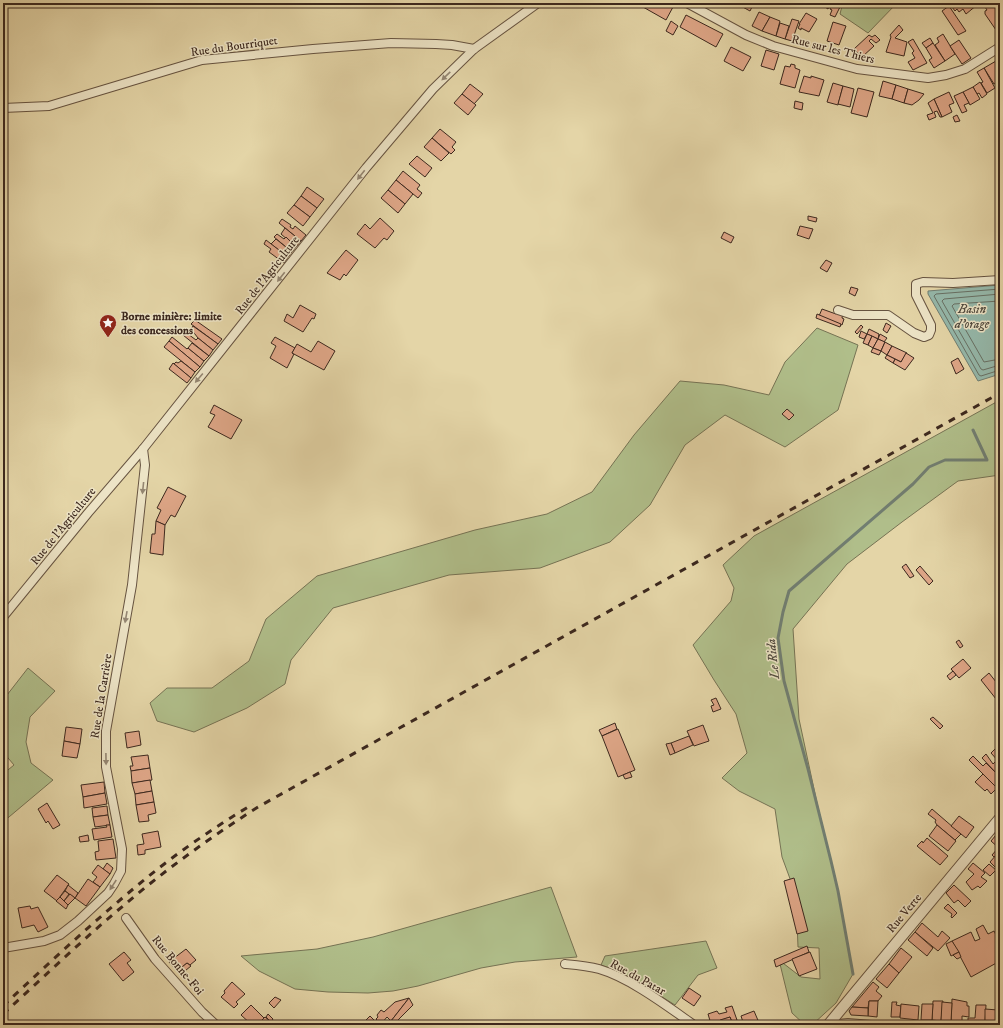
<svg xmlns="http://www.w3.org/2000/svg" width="1003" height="1028" font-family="'IM FELL DW Pica',serif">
<rect width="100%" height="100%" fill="#e4d5a7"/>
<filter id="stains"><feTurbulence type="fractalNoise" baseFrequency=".005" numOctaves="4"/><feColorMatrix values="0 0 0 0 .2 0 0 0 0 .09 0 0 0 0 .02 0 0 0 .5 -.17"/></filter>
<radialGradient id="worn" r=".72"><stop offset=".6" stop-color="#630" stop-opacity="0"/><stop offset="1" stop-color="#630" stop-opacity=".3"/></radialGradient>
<g fill="#b0be8a" stroke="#767354">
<path d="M 839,3 L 897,3 L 868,33 L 840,14 L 842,6 Z"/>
<path d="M 817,328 L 858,345 L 838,410 L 785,447 L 725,415 L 685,445 L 650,505 L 610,542 L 540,568 L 449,575 L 333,608 L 291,660 L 285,684 L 247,708 L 194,732 L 157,721 L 150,703 L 167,688 L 212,688 L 249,661 L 266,619 L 317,576 L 475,530 L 547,514 L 592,492 L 634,435 L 680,381 L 724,385 L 769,395 L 785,362 Z"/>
<path d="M 1000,400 L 1000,475 L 958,481 L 902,522 L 847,564 L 793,629 L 799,719 L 817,803 L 838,891 L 853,974 L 836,1003 L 812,1025 L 805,1025 L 792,1013 L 779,960 L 801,977 L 820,979 L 819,948 L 798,947 L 796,895 L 782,857 L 775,809 L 739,791 L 722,778 L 747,753 L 736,714 L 714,680 L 693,645 L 731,601 L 734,588 L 723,565 L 754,536 Z"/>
<path d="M 28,668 L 55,691 L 30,717 L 26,742 L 31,763 L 53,780 L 3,822 L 3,774 L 14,765 L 3,752 L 3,692 L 7,695 Z"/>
<path d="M 551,887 L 577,957 L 515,962 L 481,968 L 418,986 L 393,991 L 368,993 L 328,992 L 295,989 L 259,971 L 241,956 L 317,949 L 373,937 Z"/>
<path d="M 706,941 L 717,968 L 698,975 L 675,1005 C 651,990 628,975 601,965 L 605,956 Z"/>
</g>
<path fill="#95b8aa" stroke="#717e72" d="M 1000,285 L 1000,374 L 978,381 L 928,294 L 928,291 Z"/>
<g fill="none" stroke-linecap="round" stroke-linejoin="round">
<g stroke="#687064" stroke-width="1">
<path d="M 1000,289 L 936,294 L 934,296 L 979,375 L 981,376 L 1000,370"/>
<path d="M 1000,294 L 944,299 L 942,301 L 981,369 L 983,370 L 1000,365"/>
<path d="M 1000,301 L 954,304 L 952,306 L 984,362 L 1000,359"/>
</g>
<path stroke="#717e72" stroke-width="3" d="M 853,974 L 838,891 L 831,861 L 808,769 L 784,681 L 778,638 L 783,612 L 789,591 L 913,484 L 929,467 L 945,460 L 987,460 L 973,430"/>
</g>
<g fill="#dea687" stroke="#3c281e">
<path d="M 645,3 L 666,3 L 673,7 L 666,20 L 643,7 Z"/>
<path d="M 740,3 L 754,3 L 750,11 L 739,5 Z"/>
<path d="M 823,3 L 831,3 L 828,9 L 822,5 Z"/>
<path d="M 949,3 L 975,3 L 977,5 L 966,14 L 963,9 L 959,12 L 957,9 L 955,11 Z"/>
<path d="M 990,3 L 1000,3 L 1000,20 L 998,21 L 1000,26 L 996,30 L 985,14 L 985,11 L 987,10 L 985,7 Z"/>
<path d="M 832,4 L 840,7 L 835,17 L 830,15 L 832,10 L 830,9 Z"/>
<path d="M 949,6 L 966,31 L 958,35 L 942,11 Z"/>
<path d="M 759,12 L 770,17 L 762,31 L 752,26 Z"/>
<path d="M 806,13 L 817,19 L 809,32 L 801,28 L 801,30 L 798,28 L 800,24 L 799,24 Z"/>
<path d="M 686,15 L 723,34 L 716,47 L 680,27 Z"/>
<path d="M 770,17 L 780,21 L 776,36 L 762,31 Z"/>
<path d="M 792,19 L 799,21 L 792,41 L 785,39 Z"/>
<path d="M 671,21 L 678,26 L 673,35 L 666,31 Z"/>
<path d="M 833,22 L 846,26 L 839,45 L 827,41 Z"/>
<path d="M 780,23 L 789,26 L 785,39 L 776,36 Z"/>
<path d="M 899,25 L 903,30 L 895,38 L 907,42 L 904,56 L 886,52 L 891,37 L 890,35 Z"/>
<path d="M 943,34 L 955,54 L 945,61 L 935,45 L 939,42 L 937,38 Z"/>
<path d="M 869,35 L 872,37 L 875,35 L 880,40 L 876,43 L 871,39 L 869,41 L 874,46 L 862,57 L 854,49 Z"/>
<path d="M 930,38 L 933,43 L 926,48 L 922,43 Z"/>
<path d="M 913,39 L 927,63 L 913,70 L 908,62 L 915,58 L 912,53 L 914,51 L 908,42 Z"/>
<path d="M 959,40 L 971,58 L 962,64 L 950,46 Z"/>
<path d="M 933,43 L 945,61 L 934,68 L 929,60 L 932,58 L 926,48 Z"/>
<path d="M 731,47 L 751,57 L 743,71 L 724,61 Z"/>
<path d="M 766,50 L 779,54 L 774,70 L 761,66 Z"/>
<path d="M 996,61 L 1000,66 L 1000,81 L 994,84 L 984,68 Z"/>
<path d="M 791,64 L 795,65 L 795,68 L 800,70 L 795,88 L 780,84 L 785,66 L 790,67 Z"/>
<path d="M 984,68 L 995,88 L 987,93 L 981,83 L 983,82 L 977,72 Z"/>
<path d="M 804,76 L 811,78 L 811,76 L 824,80 L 819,96 L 799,92 Z"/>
<path d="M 883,81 L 896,85 L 892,99 L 879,96 Z"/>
<path d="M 980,82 L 987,94 L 982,98 L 979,93 L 977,94 L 973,87 Z"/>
<path d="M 833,83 L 843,86 L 838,105 L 827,102 Z"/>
<path d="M 470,84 L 483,94 L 474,104 L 462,94 Z"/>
<path d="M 896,85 L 908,89 L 904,103 L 892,99 Z"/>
<path d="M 843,86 L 854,89 L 850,107 L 838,104 Z"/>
<path d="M 973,87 L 980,99 L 970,105 L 963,92 Z"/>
<path d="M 858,88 L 874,92 L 867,117 L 851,113 Z"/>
<path d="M 908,89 L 924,94 L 919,100 L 912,105 L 904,103 Z"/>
<path d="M 949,92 L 954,103 L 949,105 L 952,112 L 942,117 L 934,99 Z"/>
<path d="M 963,92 L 969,103 L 964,105 L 967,111 L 962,113 L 954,96 Z"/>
<path d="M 462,94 L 476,105 L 468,115 L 454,103 Z"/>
<path d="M 934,99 L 942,117 L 940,117 L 937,111 L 934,112 L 936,117 L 929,120 L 927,115 L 933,113 L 928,103 Z"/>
<path d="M 795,101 L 803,103 L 802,110 L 794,108 Z"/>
<path d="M 957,115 L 960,121 L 955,122 L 953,117 Z"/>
<path d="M 440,129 L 456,142 L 452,147 L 455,150 L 451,154 L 432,138 Z"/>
<path d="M 432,138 L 449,153 L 441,161 L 424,147 Z"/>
<path d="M 417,156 L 432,168 L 425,177 L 409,164 Z"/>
<path d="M 403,171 L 420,185 L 417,189 L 422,193 L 418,198 L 396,180 Z"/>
<path d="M 396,180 L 413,194 L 405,204 L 388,190 Z"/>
<path d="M 307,187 L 324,199 L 317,208 L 301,196 Z"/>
<path d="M 388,190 L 405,204 L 398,213 L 381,198 Z"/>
<path d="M 301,196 L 317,208 L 310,217 L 294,205 Z"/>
<path d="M 294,205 L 310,217 L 303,226 L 287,213 Z"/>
<path d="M 808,216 L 817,218 L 816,222 L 808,220 Z"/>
<path d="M 380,218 L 394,231 L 387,240 L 384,238 L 375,248 L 357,234 L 365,224 L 370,229 Z"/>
<path d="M 282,219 L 291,225 L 290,227 L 293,229 L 295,226 L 306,235 L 301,241 L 279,223 Z"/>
<path d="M 800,226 L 813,229 L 809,239 L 797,235 Z"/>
<path d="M 285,228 L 301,241 L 296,247 L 281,234 Z"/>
<path d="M 724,232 L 734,237 L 731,243 L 721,238 Z"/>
<path d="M 277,234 L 284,239 L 286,237 L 296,247 L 292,252 L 274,237 Z"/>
<path d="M 276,239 L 292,252 L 288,257 L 271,244 Z"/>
<path d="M 266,240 L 288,257 L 284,263 L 269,252 L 271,249 L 264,244 Z"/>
<path d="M 346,250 L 358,260 L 346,276 L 344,274 L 340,280 L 327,273 Z"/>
<path d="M 826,260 L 832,263 L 827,272 L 820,268 Z"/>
<path d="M 851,287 L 858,289 L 855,296 L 849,293 Z"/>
<path d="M 300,305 L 316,314 L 314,319 L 312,318 L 303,332 L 284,321 L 287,314 L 293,318 Z"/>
<path d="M 822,309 L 836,314 L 837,311 L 843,313 L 842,318 L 844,319 L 842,325 L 819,316 Z"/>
<path d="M 817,314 L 841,324 L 840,327 L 816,318 Z"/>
<path d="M 195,320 L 222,339 L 218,344 L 191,324 Z"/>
<path d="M 886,323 L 891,326 L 887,333 L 883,330 Z"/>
<path d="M 861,325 L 863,327 L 857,334 L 855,332 Z"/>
<path d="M 193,326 L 218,344 L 213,350 L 198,338 L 191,329 Z"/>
<path d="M 180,328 L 196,340 L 198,338 L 213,350 L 209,356 L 178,331 Z"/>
<path d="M 869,329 L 879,334 L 878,339 L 867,334 Z"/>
<path d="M 861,331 L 867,334 L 864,339 L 859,337 Z"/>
<path d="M 867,334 L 872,336 L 868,345 L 863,343 Z"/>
<path d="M 880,334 L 887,338 L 884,342 L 878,339 Z"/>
<path d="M 872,336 L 878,339 L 873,348 L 868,345 Z"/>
<path d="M 172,337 L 187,349 L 188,348 L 204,361 L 200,367 L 169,341 Z"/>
<path d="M 275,337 L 295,348 L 292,353 L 294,354 L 287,368 L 270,358 L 276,346 L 271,343 Z"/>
<path d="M 878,339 L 885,342 L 881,351 L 873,348 Z"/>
<path d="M 169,341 L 200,367 L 195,372 L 164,347 Z"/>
<path d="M 318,341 L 335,351 L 324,370 L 292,353 L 297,344 L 311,352 Z"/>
<path d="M 885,342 L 892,346 L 887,355 L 881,351 Z"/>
<path d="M 192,343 L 209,356 L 204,361 L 188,348 Z"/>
<path d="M 892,346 L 907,353 L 901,362 L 887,355 Z"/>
<path d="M 873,348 L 881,351 L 879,355 L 871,352 Z"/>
<path d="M 906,353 L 914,358 L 905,370 L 893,363 L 895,359 L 901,362 Z"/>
<path d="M 887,355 L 895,359 L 893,363 L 885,358 Z"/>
<path d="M 958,358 L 964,369 L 956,374 L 951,362 Z"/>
<path d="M 181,361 L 195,372 L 191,378 L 174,364 L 176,362 L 178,363 Z"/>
<path d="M 173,363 L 191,378 L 187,383 L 169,369 Z"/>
<path d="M 214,405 L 242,420 L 231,439 L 208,427 L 215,415 L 210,413 Z"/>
<path d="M 787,409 L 794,415 L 789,420 L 782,414 Z"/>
<path d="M 168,487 L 186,496 L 175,517 L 171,515 L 165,525 L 156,521 L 161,510 L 157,508 Z"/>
<path d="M 156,521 L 165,525 L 163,555 L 150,553 L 152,534 L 155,534 Z"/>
<path d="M 906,564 L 914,576 L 910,578 L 902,567 Z"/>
<path d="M 920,566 L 933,581 L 929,585 L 916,570 Z"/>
<path d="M 959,640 L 963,646 L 960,648 L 956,642 Z"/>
<path d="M 963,659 L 971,668 L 959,678 L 951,669 Z"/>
<path d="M 953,671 L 956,675 L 950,680 L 947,676 Z"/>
<path d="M 989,673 L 1000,687 L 1000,688 L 996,692 L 1000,697 L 1000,704 L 981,680 Z"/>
<path d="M 716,698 L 721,709 L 713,712 L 711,706 L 714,705 L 711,700 Z"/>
<path d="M 933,717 L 943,726 L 940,729 L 930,719 Z"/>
<path d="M 615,723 L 617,729 L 602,736 L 599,730 Z"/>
<path d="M 703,725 L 709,741 L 694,746 L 687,731 Z"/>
<path d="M 66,727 L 82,729 L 80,744 L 64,741 Z"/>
<path d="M 618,729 L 635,770 L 618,777 L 602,736 Z"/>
<path d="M 139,731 L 141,745 L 127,748 L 125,733 Z"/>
<path d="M 689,736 L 693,745 L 675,753 L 671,743 Z"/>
<path d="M 64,741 L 80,744 L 77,758 L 62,756 Z"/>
<path d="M 671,743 L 675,753 L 670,755 L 666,744 Z"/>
<path d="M 995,749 L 1000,755 L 1000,763 L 991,753 Z"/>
<path d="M 986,754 L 993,764 L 997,760 L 1000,763 L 1000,777 L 982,758 Z"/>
<path d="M 148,755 L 150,768 L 131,771 L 130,766 L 133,766 L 131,757 Z"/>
<path d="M 973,756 L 983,766 L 986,763 L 1000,777 L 1000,784 L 996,787 L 969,760 Z"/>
<path d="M 150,768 L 152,780 L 132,783 L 131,771 Z"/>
<path d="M 630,772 L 632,777 L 625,779 L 623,775 Z"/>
<path d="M 983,774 L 997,788 L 991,794 L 987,789 L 985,791 L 975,782 Z"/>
<path d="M 150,780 L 152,791 L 135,794 L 132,783 Z"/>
<path d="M 104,782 L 105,793 L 83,797 L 81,785 Z"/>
<path d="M 152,791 L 154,802 L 136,805 L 135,794 Z"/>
<path d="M 105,793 L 107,804 L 84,808 L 83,797 Z"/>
<path d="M 154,802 L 156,813 L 148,815 L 149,821 L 139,822 L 136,805 Z"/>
<path d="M 47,803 L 60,825 L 53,829 L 48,821 L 46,823 L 38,809 Z"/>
<path d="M 107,806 L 108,815 L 93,817 L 92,808 Z"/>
<path d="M 932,809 L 961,834 L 955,840 L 937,825 L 935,822 L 936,820 L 928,814 Z"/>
<path d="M 108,815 L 110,825 L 95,827 L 93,817 Z"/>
<path d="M 959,816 L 974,827 L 966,838 L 951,826 Z"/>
<path d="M 106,825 L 110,825 L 112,837 L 94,840 L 92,829 L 107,827 Z"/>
<path d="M 937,825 L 956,841 L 948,851 L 929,836 Z"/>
<path d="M 158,831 L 161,847 L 145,850 L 145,854 L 138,855 L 137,845 L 144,844 L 142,834 Z"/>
<path d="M 88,835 L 89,841 L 80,842 L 79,837 Z"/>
<path d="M 996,835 L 1000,838 L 1000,849 L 991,841 Z"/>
<path d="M 927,838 L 948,856 L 940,865 L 917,846 L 922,841 L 923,843 Z"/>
<path d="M 113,839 L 116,858 L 96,860 L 95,852 L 99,851 L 98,841 Z"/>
<path d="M 999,847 L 1000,848 L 1000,856 L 997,854 L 994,857 L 992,855 Z"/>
<path d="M 997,854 L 1000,856 L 999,871 L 990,862 Z"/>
<path d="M 107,863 L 113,868 L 110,874 L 103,869 Z"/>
<path d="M 973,863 L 985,873 L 981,877 L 987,881 L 980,888 L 978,886 L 972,890 L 966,882 L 974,874 L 968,869 Z"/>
<path d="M 989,864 L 996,870 L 990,876 L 983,870 Z"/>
<path d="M 98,865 L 110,874 L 100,887 L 93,882 L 97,877 L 92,873 Z"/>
<path d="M 57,875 L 69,884 L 57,901 L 44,891 Z"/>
<path d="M 794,878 L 808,931 L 797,934 L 784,881 Z"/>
<path d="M 88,879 L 100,887 L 86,906 L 75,898 Z"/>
<path d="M 68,885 L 78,893 L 75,898 L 65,891 Z"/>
<path d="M 954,885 L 971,901 L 965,907 L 958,900 L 954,903 L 946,893 Z"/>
<path d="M 65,891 L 69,894 L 64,901 L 60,897 Z"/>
<path d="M 70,894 L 75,898 L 68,905 L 64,901 Z"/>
<path d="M 60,897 L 68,905 L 66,909 L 56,901 Z"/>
<path d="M 948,904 L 957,913 L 952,918 L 951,917 L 952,914 L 944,908 Z"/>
<path d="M 30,906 L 31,909 L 38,907 L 48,927 L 38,932 L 34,925 L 22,928 L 18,908 Z"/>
<path d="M 922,923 L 938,937 L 942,931 L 950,938 L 938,951 L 915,932 Z"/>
<path d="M 983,925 L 988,934 L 994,931 L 1000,943 L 1000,961 L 971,977 L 952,941 L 971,932 L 975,941 L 980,939 L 976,929 Z"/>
<path d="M 915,932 L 933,948 L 927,956 L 908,940 Z"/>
<path d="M 952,941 L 959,952 L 951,956 L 946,944 Z"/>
<path d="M 807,946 L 809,952 L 776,967 L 774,960 Z"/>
<path d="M 901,948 L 912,957 L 899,973 L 889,964 Z"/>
<path d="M 186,949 L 196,960 L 190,965 L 187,963 L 177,971 L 169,962 Z"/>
<path d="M 124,952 L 131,960 L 127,963 L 134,972 L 123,981 L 109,964 Z"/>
<path d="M 810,952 L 817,969 L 799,976 L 792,959 Z"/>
<path d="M 959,952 L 961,957 L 957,959 L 953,955 Z"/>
<path d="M 187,963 L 191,966 L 180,975 L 177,971 Z"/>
<path d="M 889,964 L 899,973 L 887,988 L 876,979 Z"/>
<path d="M 232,982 L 245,994 L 236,1002 L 238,1004 L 234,1008 L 221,997 L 225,993 L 224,991 Z"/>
<path d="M 873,982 L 879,987 L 876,991 L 882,996 L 878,1001 L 869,1001 L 868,1008 L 852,1007 Z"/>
<path d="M 689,988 L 701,996 L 694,1006 L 682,998 Z"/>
<path d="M 275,997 L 281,1000 L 274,1008 L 269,1003 Z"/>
<path d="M 409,998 L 391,1021 L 387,1017 L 381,1024 L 376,1019 L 378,1017 L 377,1015 L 381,1010 L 384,1012 L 395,1002 Z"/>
<path d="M 409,998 L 413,1005 L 394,1024 L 391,1021 Z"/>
<path d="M 952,999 L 967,1002 L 967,1006 L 969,1006 L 969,1017 L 962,1016 L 962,1022 L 951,1022 Z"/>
<path d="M 869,1001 L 878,1001 L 877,1017 L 868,1016 Z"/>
<path d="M 933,1001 L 943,1001 L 941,1021 L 932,1020 Z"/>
<path d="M 892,1002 L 897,1002 L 896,1005 L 901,1006 L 900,1017 L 891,1017 Z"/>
<path d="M 942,1002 L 952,1003 L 951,1022 L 941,1021 Z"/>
<path d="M 901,1004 L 919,1006 L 918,1020 L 900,1018 Z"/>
<path d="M 922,1004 L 933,1004 L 932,1020 L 921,1020 Z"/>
<path d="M 251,1005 L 264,1018 L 257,1025 L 252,1025 L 241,1015 Z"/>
<path d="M 976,1005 L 986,1005 L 985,1023 L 968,1022 L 968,1018 L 975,1018 Z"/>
<path d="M 998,1005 L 1000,1006 L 1000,1024 L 997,1024 Z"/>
<path d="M 732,1006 L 737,1020 L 732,1022 L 730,1017 L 711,1024 L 708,1014 L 717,1011 L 719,1014 L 727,1012 L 725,1008 Z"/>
<path d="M 852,1007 L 868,1008 L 868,1016 L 851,1015 L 849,1011 Z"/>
<path d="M 985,1009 L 998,1010 L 997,1024 L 985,1023 Z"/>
<path d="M 754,1011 L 760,1025 L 744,1025 L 741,1016 Z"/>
<path d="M 268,1014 L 273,1019 L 271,1022 L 266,1017 Z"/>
<path d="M 370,1016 L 374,1020 L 369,1025 L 361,1025 Z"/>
<path d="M 265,1017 L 271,1022 L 274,1025 L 257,1025 Z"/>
<path d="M 730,1017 L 733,1025 L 722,1025 L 720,1020 Z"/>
</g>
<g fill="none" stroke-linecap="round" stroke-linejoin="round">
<defs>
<g id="minor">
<path d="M 687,3 L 746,35 L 773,46 L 857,69 L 928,78 L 946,75 L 965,69 L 1000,47"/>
<path d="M 3,108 L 49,106 L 202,60 L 313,49 L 391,43 L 436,44 L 452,45 L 474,49"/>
<path d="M 838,310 L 853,315 L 888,315 L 914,333 L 924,337 L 929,335 L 931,330 L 931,325 L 916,295 L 916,284 L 923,282 L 953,283 L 1000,280"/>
<path d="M 3,617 L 88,513 L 143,449 L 366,168 L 433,89 L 474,49 L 538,3"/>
<path d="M 126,918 L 155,959 L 202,1012 L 216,1025"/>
<path d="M 3,948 L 44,941 L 60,935 L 78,921 L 108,893 L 114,884 L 121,871 L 122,849 L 106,767 L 106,731 L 132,585 L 145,465 L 143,449"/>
<path d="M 565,964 C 576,965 588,966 599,969 C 630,978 667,1006 694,1025"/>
<path d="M 828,1025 L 848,1023 L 871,1025"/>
</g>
<path id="tertiary" d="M 828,1025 L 1000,818"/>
</defs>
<use href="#minor" stroke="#665340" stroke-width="10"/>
<use href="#tertiary" stroke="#665340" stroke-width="12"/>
<use href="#minor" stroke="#ede4c6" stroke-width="8"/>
<use href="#tertiary" stroke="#ede4c6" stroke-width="10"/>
<g stroke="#3c281e" stroke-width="3" stroke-dasharray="7 7" stroke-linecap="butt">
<path d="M 3,1006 C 49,963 95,920 144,880 C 178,852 215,827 253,804"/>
<path d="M 3,1014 C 43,978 82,940 123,906 C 165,870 211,837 258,807 L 1000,393"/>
</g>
</g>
<defs><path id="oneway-solid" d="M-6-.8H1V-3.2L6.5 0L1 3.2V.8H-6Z"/></defs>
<g fill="#948672">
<use href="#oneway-solid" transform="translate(446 76) rotate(136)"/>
<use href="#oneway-solid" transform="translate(361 175) rotate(128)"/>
<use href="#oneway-solid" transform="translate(281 277) rotate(128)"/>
<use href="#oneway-solid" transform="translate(199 378) rotate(130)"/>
<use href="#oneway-solid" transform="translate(143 488) rotate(96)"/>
<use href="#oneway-solid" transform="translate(126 617) rotate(100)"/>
<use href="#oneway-solid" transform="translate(106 759) rotate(89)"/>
<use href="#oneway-solid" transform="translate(113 885) rotate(123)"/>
</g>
<defs>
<symbol id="sight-pin" viewBox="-11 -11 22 30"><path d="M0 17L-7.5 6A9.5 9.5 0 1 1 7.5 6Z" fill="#8f2418" stroke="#ede4c6"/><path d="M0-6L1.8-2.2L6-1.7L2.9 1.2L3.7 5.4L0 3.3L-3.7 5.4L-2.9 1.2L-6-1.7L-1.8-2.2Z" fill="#fff"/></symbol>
</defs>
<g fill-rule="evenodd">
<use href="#sight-pin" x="98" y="313" width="20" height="27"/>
</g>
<g text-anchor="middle" stroke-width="3" stroke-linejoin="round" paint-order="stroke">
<g font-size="12" fill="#3c281e" stroke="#ede4c6">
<text transform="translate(234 46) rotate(-8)" y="4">Rue du Bourriquet</text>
<text transform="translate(833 49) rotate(14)" y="4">Rue sur les Thiers</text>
<text transform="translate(267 275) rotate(-52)" y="4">Rue de l'Agriculture</text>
<text transform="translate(63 526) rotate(-51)" y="4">Rue de l'Agriculture</text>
<text transform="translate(101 696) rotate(-81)" y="4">Rue de la Carrière</text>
<text transform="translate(904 913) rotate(-50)" y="4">Rue Verte</text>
<text transform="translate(178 965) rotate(50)" y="4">Rue Bonne-Foi</text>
<text transform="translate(638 977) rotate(29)" y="4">Rue du Patar</text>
</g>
<g font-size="12" font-weight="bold" fill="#3c281e" stroke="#ede4c6" text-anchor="start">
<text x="121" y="320">Borne minière: limite<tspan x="121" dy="14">des concessions</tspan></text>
</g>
<g font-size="13" font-style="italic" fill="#524c41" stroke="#ede4c6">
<text x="972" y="313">Basin<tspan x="972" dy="15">d'orage</tspan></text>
<text transform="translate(772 659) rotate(-96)" y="5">Le Rida</text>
</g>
</g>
<rect width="1003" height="1028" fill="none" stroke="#e4d5a7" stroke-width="16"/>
<rect x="4" y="4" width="995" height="1020" fill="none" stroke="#3c281e" stroke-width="2"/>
<rect x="8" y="8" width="987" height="1012" fill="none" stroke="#3c281e"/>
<rect width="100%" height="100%" filter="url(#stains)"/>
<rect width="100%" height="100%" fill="url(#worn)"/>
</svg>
